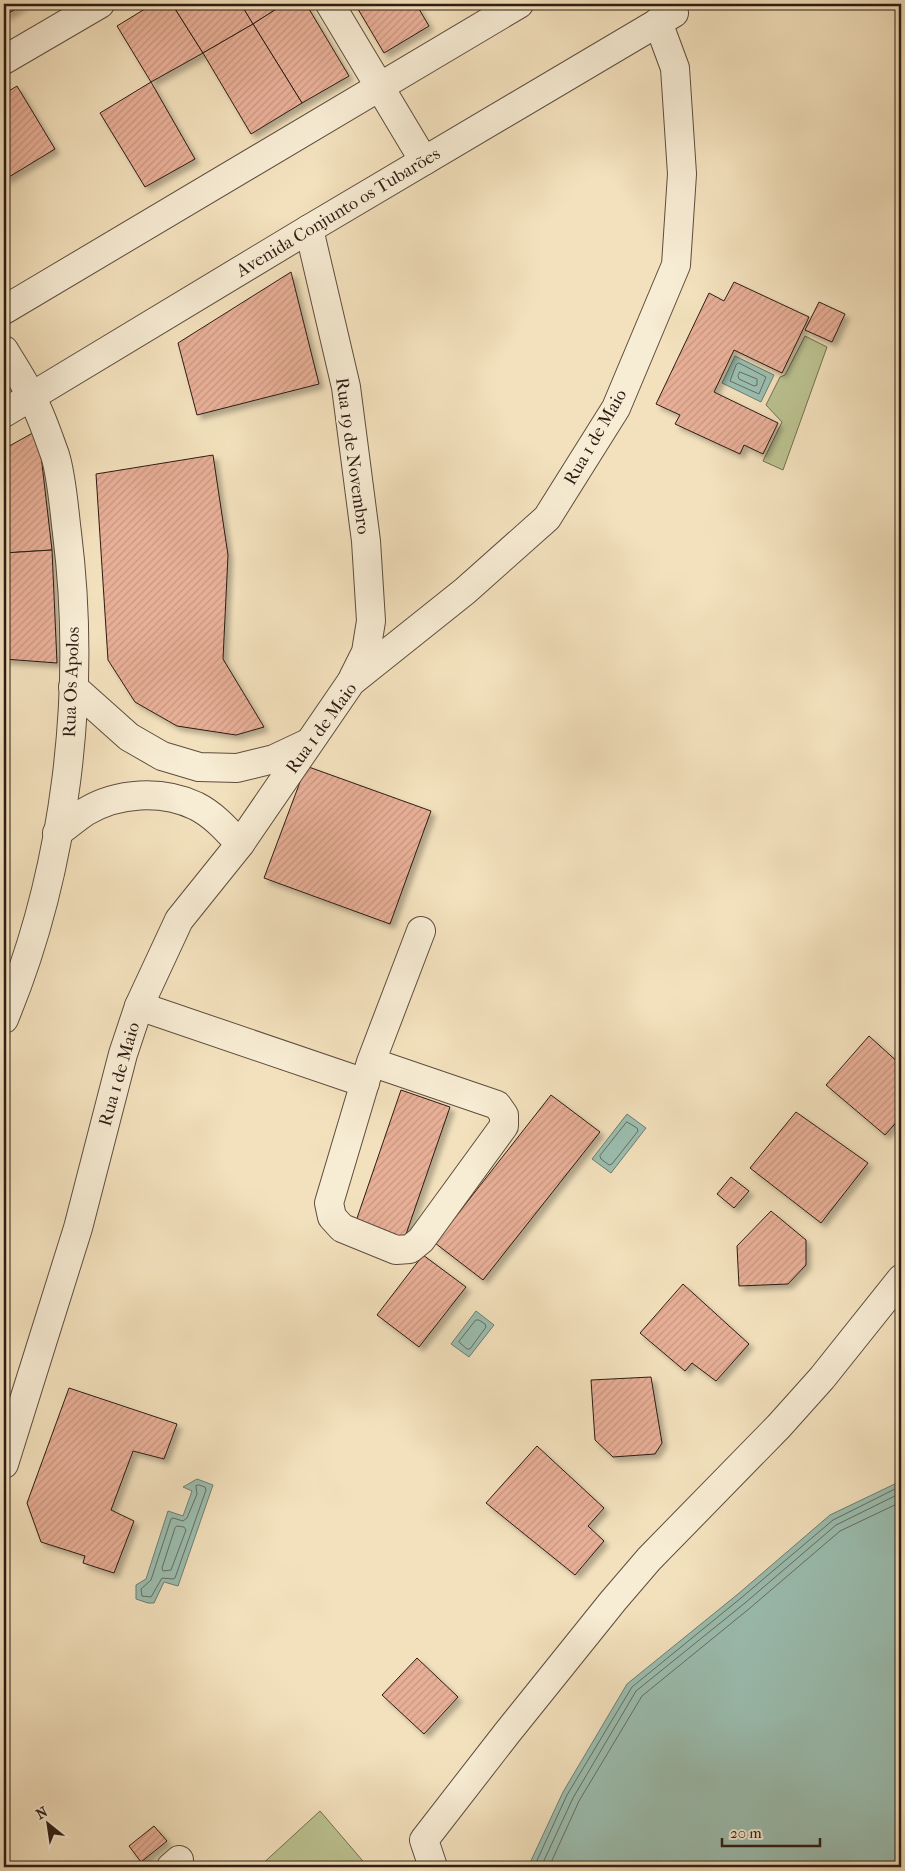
<svg xmlns="http://www.w3.org/2000/svg" width="905" height="1871" font-family="'IM FELL French Canon',serif">
<defs>
<pattern id="building-hatch" width="6" height="6" patternUnits="userSpaceOnUse" patternTransform="scale(1.25)"><rect width="6" height="6" fill="#e8af97"/><path d="M-1 1l2-2M0 6l6-6M5 7l2-2" fill="none" stroke="#c79681"/></pattern>
<filter id="shadow"><feDropShadow dx="4.5" dy="4.5" stdDeviation="2.5" flood-color="#0004"/></filter>
</defs>
<rect width="100%" height="100%" fill="#f3e1bd"/>
<filter id="stains"><feTurbulence type="fractalNoise" baseFrequency=".004" numOctaves="4"/><feColorMatrix values="0 0 0 0 .2 0 0 0 0 .09 0 0 0 0 .02 0 0 0 .5 -.17"/></filter>
<radialGradient id="worn" r=".72"><stop offset=".6" stop-color="#630" stop-opacity="0"/><stop offset="1" stop-color="#630" stop-opacity=".3"/></radialGradient>
<g fill="#bbc290" stroke="#746f52">
<path d="M 805,336 L 827,347 L 783,470 L 763,461 L 782,422 L 766,405 L 780,377 L 785,375 Z"/>
<path d="M 320,1811 L 368,1867 L 259,1867 Z"/>
</g>
<g fill="#9bbeb0" stroke="#6f7d71">
<path d="M 735,356 L 774,375 L 761,402 L 722,383 Z"/>
<path d="M 627,1114 L 646,1128 L 611,1173 L 592,1159 Z"/>
<path d="M 476,1311 L 494,1325 L 469,1357 L 451,1344 Z"/>
<path d="M 197,1479 L 213,1485 L 178,1586 L 164,1582 L 154,1603 L 148,1603 L 136,1599 L 136,1585 L 146,1579 L 168,1511 L 183,1516 L 192,1491 L 183,1487 Z"/>
<path d="M 901,1481 L 901,1867 L 528,1867 L 563,1792 L 627,1684 L 738,1594 L 830,1515 Z"/>
</g>
<g fill="none" stroke-linecap="round" stroke-linejoin="round">
<g stroke="#646d62" stroke-width="1">
<path d="M 739,363 L 766,377 L 759,394 L 730,381 L 736,365 Z"/>
<path d="M 740,372 L 757,379 L 757,385 L 754,386 L 739,379 L 738,376 Z"/>
<path d="M 627,1122 L 637,1128 L 638,1131 L 612,1164 L 609,1165 L 601,1159 L 600,1156 Z"/>
<path d="M 476,1320 L 479,1320 L 485,1324 L 486,1327 L 470,1349 L 467,1349 L 459,1342 Z"/>
<path d="M 199,1485 L 205,1487 L 206,1490 L 175,1578 L 173,1579 L 162,1578 L 151,1597 L 142,1596 L 141,1589 L 151,1580 L 171,1519 L 173,1518 L 183,1521 L 187,1518 L 197,1494 L 196,1486 Z"/>
<path d="M 177,1526 L 184,1527 L 186,1530 L 171,1570 L 163,1571 L 162,1568 L 175,1528 Z"/>
<path d="M 534,1867 L 567,1795 L 632,1687 L 741,1598 L 833,1520 L 901,1486"/>
<path d="M 541,1867 L 573,1798 L 636,1691 L 745,1603 L 836,1525 L 901,1493"/>
<path d="M 549,1867 L 579,1801 L 642,1696 L 750,1608 L 840,1531 L 901,1502"/>
</g>
</g>
<g fill="url(#building-hatch)" stroke="#2d1c13" filter="url(#shadow)">
<path d="M 4,4 L 24,4 L 4,16 Z"/>
<path d="M 153,4 L 172,4 L 203,53 L 151,82 L 117,26 Z"/>
<path d="M 172,4 L 241,4 L 253,24 L 203,53 Z"/>
<path d="M 241,4 L 284,4 L 253,24 Z"/>
<path d="M 284,4 L 306,4 L 349,76 L 302,103 L 253,24 Z"/>
<path d="M 355,4 L 416,4 L 429,26 L 384,53 Z"/>
<path d="M 253,24 L 302,103 L 251,134 L 203,53 Z"/>
<path d="M 151,82 L 195,159 L 145,187 L 100,113 Z"/>
<path d="M 17,86 L 55,149 L 4,180 L 4,94 Z"/>
<path d="M 291,272 L 319,384 L 197,415 L 178,343 Z"/>
<path d="M 734,282 L 809,317 L 782,373 L 734,350 L 714,392 L 778,423 L 763,454 L 744,445 L 740,454 L 675,424 L 680,415 L 656,404 L 709,293 L 724,301 Z"/>
<path d="M 819,302 L 845,314 L 832,342 L 805,330 Z"/>
<path d="M 38,430 L 52,550 L 4,553 L 4,449 Z"/>
<path d="M 213,455 L 228,555 L 223,659 L 264,727 L 236,735 L 177,726 L 135,702 L 108,660 L 96,474 Z"/>
<path d="M 52,550 L 57,663 L 4,659 L 4,553 Z"/>
<path d="M 306,766 L 431,811 L 390,924 L 264,878 Z"/>
<path d="M 869,1036 L 901,1065 L 901,1117 L 885,1135 L 826,1085 Z"/>
<path d="M 401,1090 L 450,1107 L 403,1243 L 354,1227 Z"/>
<path d="M 551,1095 L 600,1132 L 483,1280 L 435,1243 Z"/>
<path d="M 796,1112 L 868,1163 L 821,1223 L 750,1168 Z"/>
<path d="M 731,1177 L 749,1191 L 734,1208 L 717,1194 Z"/>
<path d="M 771,1211 L 806,1240 L 806,1265 L 788,1284 L 739,1286 L 737,1246 Z"/>
<path d="M 423,1255 L 466,1287 L 419,1347 L 377,1315 Z"/>
<path d="M 683,1284 L 749,1344 L 716,1381 L 692,1363 L 685,1371 L 640,1333 Z"/>
<path d="M 651,1377 L 662,1443 L 655,1454 L 613,1457 L 595,1440 L 591,1380 Z"/>
<path d="M 69,1388 L 177,1424 L 164,1459 L 133,1451 L 111,1510 L 134,1521 L 114,1573 L 83,1563 L 85,1556 L 41,1542 L 27,1503 Z"/>
<path d="M 537,1446 L 604,1508 L 588,1526 L 604,1541 L 575,1575 L 486,1503 Z"/>
<path d="M 417,1658 L 458,1697 L 424,1734 L 382,1695 Z"/>
<path d="M 154,1826 L 167,1841 L 141,1862 L 129,1846 Z"/>
</g>
<g fill="none" stroke-linecap="round" stroke-linejoin="round">
<defs>
<g id="minor">
<path d="M 330,4 L 424,161"/>
<path d="M 4,60 L 100,4"/>
<path d="M 309,229 L 346,387 L 366,541 L 371,621 L 366,652 L 353,678"/>
<path d="M 4,310 L 519,4"/>
<path d="M 4,350 C 13,365 23,380 31,396 C 41,414 48,436 55,455 C 62,477 64,510 67,533 C 87,693 66,870 4,1019"/>
<path d="M 4,413 L 309,229 L 674,13"/>
<path d="M 73,687 L 129,737 L 162,756 L 199,767 L 237,768 L 274,759 L 308,743"/>
<path d="M 57,833 C 67,826 76,818 85,812 C 118,792 162,790 196,806 C 214,815 227,830 240,844"/>
<path d="M 139,1006 L 365,1083"/>
<path d="M 371,1062 L 497,1105 L 504,1115 L 504,1126 L 421,1240 L 410,1249 L 396,1250 L 342,1228 L 332,1217 L 329,1203 L 371,1062 L 421,931"/>
<path d="M 4,1464 L 78,1228 L 123,1054 L 139,1006 L 179,920 L 240,844 L 351,682 L 465,591 L 547,518 L 616,408 L 676,265 L 682,174 L 675,68 L 658,22"/>
<path d="M 171,1867 L 179,1860"/>
<path d="M 433,1867 L 424,1840 L 507,1733 L 613,1601 L 649,1559 L 779,1426 L 822,1378 L 901,1279"/>
</g>
</defs>
<use href="#minor" stroke="#5e4d3e" stroke-width="30"/>
<use href="#minor" stroke="#f7ecd4" stroke-width="28"/>
</g>
<g text-anchor="middle" stroke-width="4" stroke-linejoin="round" paint-order="stroke">
<g font-size="18" fill="#2d1c13" stroke="#f7ecd4">
<text transform="translate(338 212) rotate(-31)" y="6">Avenida Conjunto os Tubarões</text>
<text transform="translate(595 437) rotate(-60)" y="6">Rua 1 de Maio</text>
<text transform="translate(353 456) rotate(82)" y="6">Rua 19 de Novembro</text>
<text transform="translate(71 682) rotate(-88)" y="6">Rua Os Apolos</text>
<text transform="translate(321 728) rotate(-54)" y="6">Rua 1 de Maio</text>
<text transform="translate(119 1074) rotate(-74)" y="6">Rua 1 de Maio</text>
</g>
</g>
<rect width="905" height="1871" fill="none" stroke="#f3e1bd" stroke-width="20"/>
<rect x="5" y="5" width="895" height="1861" fill="none" stroke="#2d1c13" stroke-width="2.5"/>
<rect x="10" y="10" width="885" height="1851" fill="none" stroke="#2d1c13"/>
<g transform="translate(48 1824) rotate(330)" stroke="#f7ecd4" stroke-width="4" paint-order="stroke">
<path d="M0-4L9 19L0 12L-9 19Z" fill="#2d1c13"/>
<text y="-8" font-size="14" font-weight="bold" text-anchor="middle" fill="#2d1c13">N</text>
</g>
<path d="M722 1838v8h98v-8" fill="none" stroke="#2d1c13" stroke-width="2.5"/>
<text x="730" y="1838" font-size="15" fill="#2d1c13" stroke="#f7ecd4" stroke-width="4" paint-order="stroke">20 m</text>
<rect width="100%" height="100%" filter="url(#stains)"/>
<rect width="100%" height="100%" fill="url(#worn)"/>
</svg>
